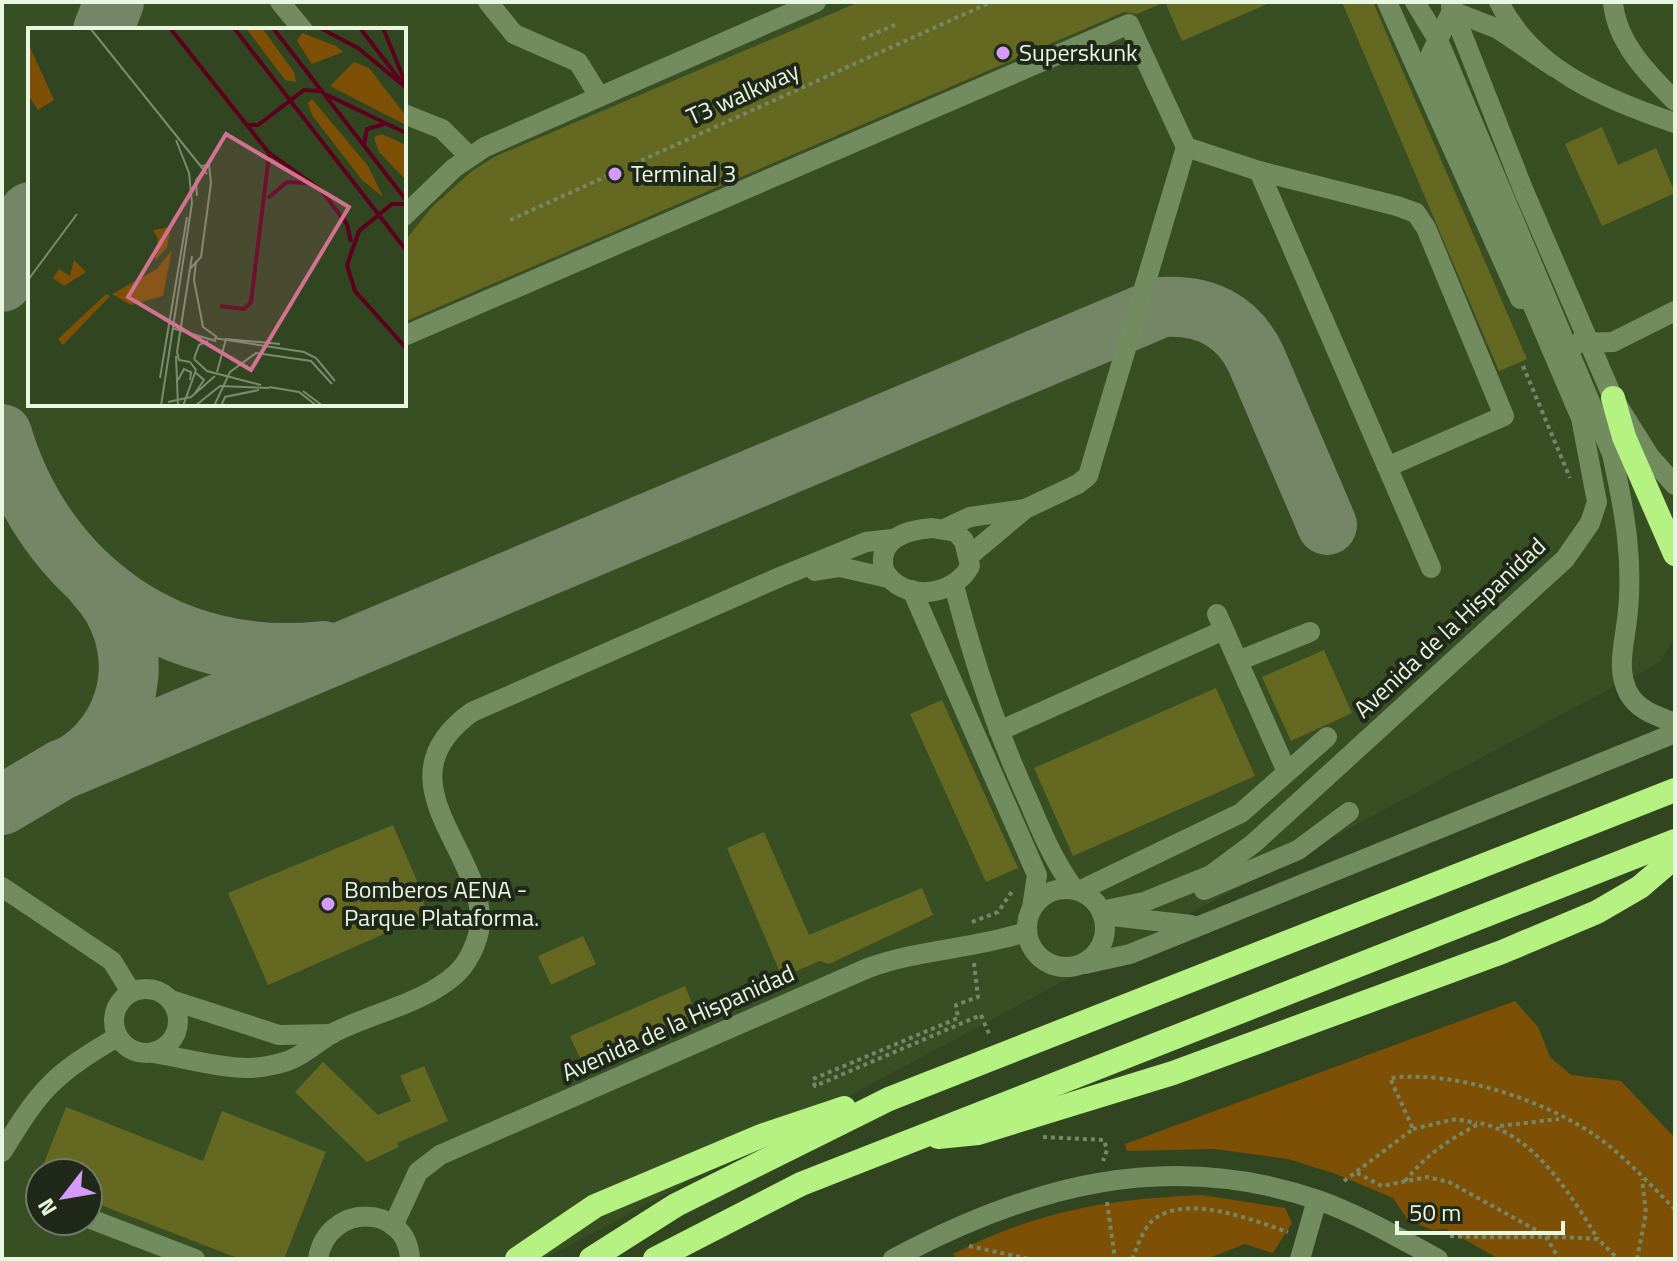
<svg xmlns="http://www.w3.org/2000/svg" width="1677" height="1261" font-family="'Titillium Web',sans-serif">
<rect width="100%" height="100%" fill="#324521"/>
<path fill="#384f24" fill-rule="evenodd" d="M 2,2 L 1675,2 L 1675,637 L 1660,662 L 544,1259 L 2,1259 ZM 30,30 L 404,30 L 404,404 L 30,404 ZM 40,1173 L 88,1173 L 88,1221 L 40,1221 Z"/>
<g fill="#7d5005">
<path d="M 1515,1001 L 1538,1027 L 1550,1057 L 1571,1075 L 1621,1081 L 1675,1138 L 1675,1259 L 1499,1259 L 1446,1229 L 1432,1230 L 1408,1220 L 1393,1198 L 1336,1174 L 1288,1159 L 1214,1149 L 1127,1151 L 1125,1144 Z"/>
<path d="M 1202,1195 L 1285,1208 L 1292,1223 L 1273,1253 L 1245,1244 L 1206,1259 L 957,1259 L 953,1254 C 1037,1211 1108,1199 1202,1195 Z"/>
</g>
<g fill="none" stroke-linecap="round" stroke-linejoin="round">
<g stroke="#748666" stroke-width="60">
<path d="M 103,30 L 114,2"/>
<path d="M 2,282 L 30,212"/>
<path d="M 2,434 C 45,578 172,668 323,651"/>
<path d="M 78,762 C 139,720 145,637 96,585"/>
<path d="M 2,805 L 61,770 L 1162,307 C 1204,304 1238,320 1256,359 L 1327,525"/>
</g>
</g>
<g fill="#656820">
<path d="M 859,2 L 1165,2 L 1137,14 L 1124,12 L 404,322 L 404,242 L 432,207 L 472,171 L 496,156 Z"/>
<path d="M 1165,2 L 1272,2 L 1182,41 Z"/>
<path d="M 1342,2 L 1373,2 L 1527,359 L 1499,371 Z"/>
<path d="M 1602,127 L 1618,165 L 1656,148 L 1675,193 L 1602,226 L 1565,144 Z"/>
<path d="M 1324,650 L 1352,713 L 1291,741 L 1262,677 Z"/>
<path d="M 1216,688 L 1255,776 L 1073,856 L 1034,768 Z"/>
<path d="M 942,700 L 1018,868 L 986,882 L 910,714 Z"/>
<path d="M 393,825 L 424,897 L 423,911 L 418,919 L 268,985 L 228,893 Z"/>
<path d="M 764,832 L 809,935 L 922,888 L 933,915 L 829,964 L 820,961 L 782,977 L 727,848 Z"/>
<path d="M 583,936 L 596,964 L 551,985 L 538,956 Z"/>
<path d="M 685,986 L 698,1019 L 594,1067 L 582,1063 L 570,1036 Z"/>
<path d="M 323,1062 L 378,1115 L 411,1101 L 400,1076 L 424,1066 L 448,1121 L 397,1143 L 399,1147 L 367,1162 L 295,1092 Z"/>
<path d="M 66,1107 L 203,1161 L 222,1111 L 326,1152 L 284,1259 L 240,1259 L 88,1200 L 88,1173 L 40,1173 Z"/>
</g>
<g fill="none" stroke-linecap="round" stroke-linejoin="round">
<g stroke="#768768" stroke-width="4" stroke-dasharray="4 4" stroke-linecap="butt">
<path d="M 862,39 L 897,24"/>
<path d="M 510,220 L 991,2"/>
<path d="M 1523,366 L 1570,478"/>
<path d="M 972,922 L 998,912 L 1013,890"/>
<path d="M 974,963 L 978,997 L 956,1005 L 958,1018 L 813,1079 L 815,1086 L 981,1015 L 990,1036"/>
<path d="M 1500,1126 L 1559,1119"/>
<path d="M 1413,1129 L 1456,1119 L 1477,1123"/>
<path d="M 1043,1137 L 1104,1140 L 1107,1150 L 1103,1161"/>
<path d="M 1357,1173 L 1382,1186 L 1427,1177 L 1449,1182 L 1545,1235 L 1559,1259"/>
<path d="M 1344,1181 L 1413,1129 L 1390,1078 C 1453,1070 1541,1099 1593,1134 C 1623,1154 1649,1184 1675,1209"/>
<path d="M 1405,1181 C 1429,1152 1448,1141 1480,1123 C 1535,1135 1570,1194 1598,1239"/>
<path d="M 1107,1202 L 1115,1259"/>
<path d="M 1450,1236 C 1500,1239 1548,1235 1598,1239 L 1618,1259"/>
<path d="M 969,1246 L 1029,1259"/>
<path d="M 1132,1259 C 1137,1247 1143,1229 1153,1220 C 1187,1193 1252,1220 1288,1232"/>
<path d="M 1637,1259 L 1646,1213 L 1642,1179"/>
</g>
<g stroke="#728b5f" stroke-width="20">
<path d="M 280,2 L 303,30"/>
<path d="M 488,2 L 514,34 L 578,62 L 599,96"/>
<path d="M 1387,2 L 1520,299"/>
<path d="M 1415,2 L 1438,40 L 1612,454 C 1625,512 1635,567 1626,627 C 1623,649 1617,673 1629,694 C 1639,711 1657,716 1675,723"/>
<path d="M 1499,2 C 1532,70 1607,100 1675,123"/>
<path d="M 1613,2 C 1616,42 1648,74 1675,101"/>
<path d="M 1451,6 L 1523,189 L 1613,398 L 1650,457 L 1675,485"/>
<path d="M 404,114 L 442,129 L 470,157"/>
<path d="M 1186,147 L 1259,171 L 1431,568"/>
<path d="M 1259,171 L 1397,206 L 1416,213 L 1426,228 L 1504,416 L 1387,467"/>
<path d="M 404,216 L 454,168 L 485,147 L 816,2"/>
<path d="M 404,336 L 1129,24 L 1186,147 L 1088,476 L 1078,484 L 1025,509 L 969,556"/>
<path d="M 1578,343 L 1613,342 L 1675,311"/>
<path d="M 932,528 L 956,532 L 964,541 L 970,566 C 954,597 902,603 884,570 C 877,538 907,530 932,528 Z"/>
<path d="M 946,528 L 970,517 L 1025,509"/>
<path d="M 815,571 L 840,567 L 888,578"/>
<path d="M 954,585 C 973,660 997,732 1029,802 C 1042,833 1054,862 1075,890"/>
<path d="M 912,590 L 1037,875 L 1032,908"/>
<path d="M 1217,614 L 1287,772"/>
<path d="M 1238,661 L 1310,632"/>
<path d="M 999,731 L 1224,630"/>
<path d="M 2,887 L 112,961 L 131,992"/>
<circle cx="1066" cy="928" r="39"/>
<path d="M 1204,890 L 1298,850 L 1349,812"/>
<path d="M 1079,891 L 1241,813 L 1327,737"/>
<path d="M 1101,911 L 1144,902 L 1211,875 L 1254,843 L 1565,559 L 1590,523 L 1597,502 L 1581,418 L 1435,77 L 1431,54 L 1452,11 L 1498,29 L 1554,67"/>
<path d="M 1103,915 L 1191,925"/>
<path d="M 1085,964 L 1130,954 L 1675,733"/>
<circle cx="146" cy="1021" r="32"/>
<path d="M 171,1000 L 279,1035 L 332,1034"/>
<path d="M 153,1053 C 184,1058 218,1068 249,1068 C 260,1068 280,1064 290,1060 C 305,1054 318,1042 331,1034 C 371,1013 423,1004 456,974 C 467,964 476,946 479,931 C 492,855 373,783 472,712 L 780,577 L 866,542 L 892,539"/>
<path d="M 2,1152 C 41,1088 53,1075 117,1037"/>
<path d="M 88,1218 L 195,1259"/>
<path d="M 393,1226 L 418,1172 L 440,1155 L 868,968 C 920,949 974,949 1026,932"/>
<path d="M 318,1259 C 327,1202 407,1203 410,1259"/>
<path d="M 893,1259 C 1029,1186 1167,1148 1318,1200 C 1360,1215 1399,1238 1438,1259"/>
<path d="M 1300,1259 L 1317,1200"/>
</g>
<g stroke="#b6f282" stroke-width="24">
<path d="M 1613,398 L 1624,437 L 1675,554"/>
<path d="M 938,1137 L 978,1133 L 1173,1073 L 1502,952 L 1597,912 L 1640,887 L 1675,857"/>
<path d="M 517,1259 L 595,1206 L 761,1136 L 844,1108"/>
<path d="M 591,1259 L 676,1205 L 889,1099 L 1675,790"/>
<path d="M 655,1259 L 801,1184 L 1675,841"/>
</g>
</g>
<g fill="#d69bfa" stroke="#202919" stroke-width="3">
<circle cx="1003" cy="53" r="8"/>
<circle cx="615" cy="174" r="8"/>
<circle cx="328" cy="904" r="8"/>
</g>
<g text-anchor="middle" stroke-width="8" stroke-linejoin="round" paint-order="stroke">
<g font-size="24" fill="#e9f6e0" stroke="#202919" text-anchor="start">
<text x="1019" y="61">Superskunk</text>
<text x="631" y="182">Terminal 3</text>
<text x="344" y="898">Bomberos AENA -<tspan x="344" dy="28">Parque Plataforma.</tspan></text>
</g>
<g font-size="24" fill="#e9f6e0" stroke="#202919">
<text transform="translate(743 94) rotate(-24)" y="8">T3 walkway</text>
<text transform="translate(1450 628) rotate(-43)" y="8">Avenida de la Hispanidad</text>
<text transform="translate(678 1023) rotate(-24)" y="8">Avenida de la Hispanidad</text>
</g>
</g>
<g transform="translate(28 28)">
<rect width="378" height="378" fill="#324521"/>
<path d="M 218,0 L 234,0 L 266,44 L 268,54 L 257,52 ZM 274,5 L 308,18 L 315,24 L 284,36 L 269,13 ZM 0,15 L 26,72 L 10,82 L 0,67 ZM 326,34 L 341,40 L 378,88 L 378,97 L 302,58 ZM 284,71 L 340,138 L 355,169 L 334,152 L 284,87 L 280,75 ZM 354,106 L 378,117 L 378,152 L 351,124 L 346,109 ZM 143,199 L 139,219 L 127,233 L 130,211 L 125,202 ZM 144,222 L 135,268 L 103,277 L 84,266 L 129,241 ZM 46,232 L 58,244 L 36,258 L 25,250 L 31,241 L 42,248 ZM 78,266 L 82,268 L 35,317 L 30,311 Z" fill="#7d5005"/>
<path fill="none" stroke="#5d001e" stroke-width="4" d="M 142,0 L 241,125 L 293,162 L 319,196 L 323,214M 206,0 L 378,222M 245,0 L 378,172M 292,0 L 330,20 L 376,58M 332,0 L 378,60M 355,0 L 378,56M 297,66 L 378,105M 218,97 L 230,97 L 276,62 L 292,63M 336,117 L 339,101 L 356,96M 240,170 L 259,154 L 281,155M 378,176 L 364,176 L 331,203 L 319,237 L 327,263 L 378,320M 192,278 L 216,281 L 223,274 L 241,127"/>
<path fill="none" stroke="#7b8c6d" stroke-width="2" d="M 62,0 L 179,146M 169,168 L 168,152 L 174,145M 168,233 L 166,252 L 175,299 L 189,309M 161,242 L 173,229 L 183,155 L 181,137 L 172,138M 0,252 L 49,186M 144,300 L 188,313M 186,310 L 276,324 L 288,330 L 307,353M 148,328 L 150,378M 166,331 L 179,343 L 233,357M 166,331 L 171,317 L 180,313M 162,334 L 151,332 L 149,324 L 164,228M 189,344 L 198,311 L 252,316M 132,350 L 159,189M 150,352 L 156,341 L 163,344 L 162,352M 241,359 L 271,364 L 289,378M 275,363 L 295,378M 167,365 L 176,352 L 168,345M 140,374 L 163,369 L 187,348M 133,378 L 164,175 L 161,145 L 148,112M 155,378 L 168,342 L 162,334M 167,378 L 192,358 L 241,360M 186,378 L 202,344 L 228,325 L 283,333 L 304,356M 193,378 L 197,369 L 231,362"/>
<path fill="#d27190" fill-opacity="0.15" stroke="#d27190" stroke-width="4" d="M 198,106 L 321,179 L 223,342 L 100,269 Z"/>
<rect width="378" height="378" fill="none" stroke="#e9f6e0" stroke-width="4"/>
</g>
<rect width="1677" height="1261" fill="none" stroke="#e9f6e0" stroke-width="8"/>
<g transform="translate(64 1197) rotate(239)"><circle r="38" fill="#202919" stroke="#707b69" stroke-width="2"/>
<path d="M0-6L14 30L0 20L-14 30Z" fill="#d69bfa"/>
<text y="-12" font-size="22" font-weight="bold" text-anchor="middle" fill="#e9f6e0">N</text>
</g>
<path d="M1397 1221v12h166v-12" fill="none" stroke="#e9f6e0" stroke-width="4"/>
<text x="1409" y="1221" font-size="24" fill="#e9f6e0" stroke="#202919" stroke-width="6" paint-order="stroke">50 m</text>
</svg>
